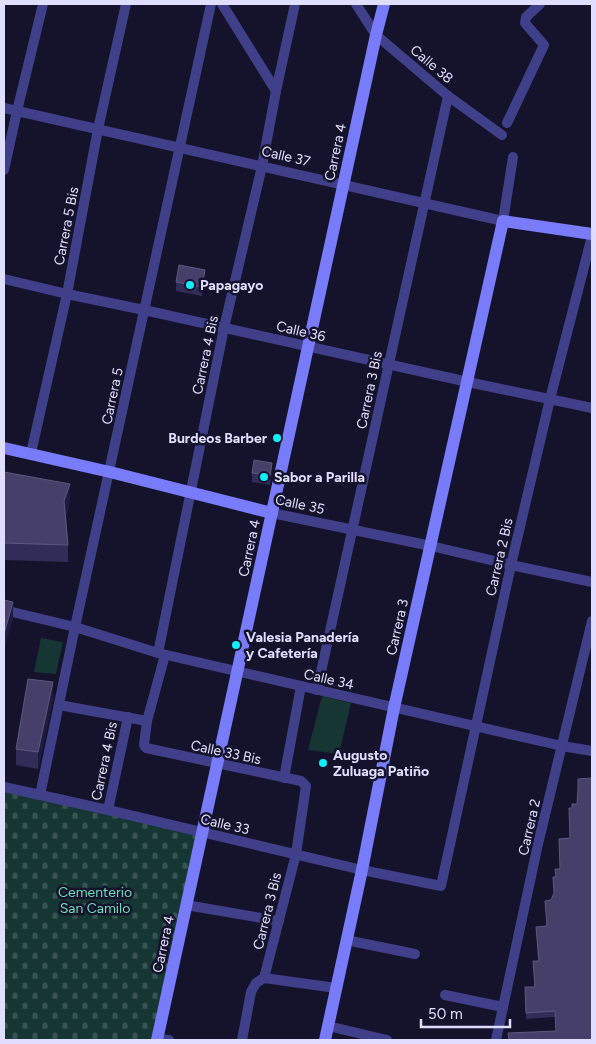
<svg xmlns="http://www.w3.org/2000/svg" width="596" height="1044" font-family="Figtree,sans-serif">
<defs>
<pattern id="cemetery-stones" width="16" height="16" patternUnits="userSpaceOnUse" patternTransform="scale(1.25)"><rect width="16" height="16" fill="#153633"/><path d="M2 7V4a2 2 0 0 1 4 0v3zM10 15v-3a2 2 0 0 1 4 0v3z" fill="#375352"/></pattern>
</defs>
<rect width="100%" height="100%" fill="#15122c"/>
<path fill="url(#cemetery-stones)" d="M 4,787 L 202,833 L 157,1040 L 4,1040 Z"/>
<g fill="#153633">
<path d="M 41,638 L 63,642 L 56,674 L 34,672 Z"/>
<path d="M 322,696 L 351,703 L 339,754 L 308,750 Z"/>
</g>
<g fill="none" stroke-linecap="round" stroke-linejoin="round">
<g stroke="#3f4089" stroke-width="10">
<path d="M 222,4 L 276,91"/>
<path d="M 356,4 L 376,35 L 448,96 L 502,135"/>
<path d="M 4,108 L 503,221 L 513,157"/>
<path d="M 507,123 L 544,45 L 525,23 L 526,17 L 540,4"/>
<path d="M 4,170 L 17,111 L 43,4"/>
<path d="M 4,279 L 67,294 L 144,310 L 468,382 L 592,408"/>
<path d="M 31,453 L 67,294 L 98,129 L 126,4"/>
<path d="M 272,513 L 431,546 L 511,565 L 592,582"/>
<path d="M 4,610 L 75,627 L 158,653 L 562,746 L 592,751"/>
<path d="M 158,653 L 224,328 L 262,166 L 276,91 L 295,4"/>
<path d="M 165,655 L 147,721 L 144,745 L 146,748 L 301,781 L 306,786 L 296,854 L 264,978 L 256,983 L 251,992 L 242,1040"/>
<path d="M 317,690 L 448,96"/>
<path d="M 59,705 L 147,721"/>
<path d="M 284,778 L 301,686"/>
<path d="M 4,787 L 108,810 L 362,870 L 441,886 L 511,565 L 550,399 L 592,236"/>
<path d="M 40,795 L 75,627 L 211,4"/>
<path d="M 108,810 L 128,717"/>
<path d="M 186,905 L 279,921"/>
<path d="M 346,940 L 415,954"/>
<path d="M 264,978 L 336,988"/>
<path d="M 445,995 L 503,1007"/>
<path d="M 328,1026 L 387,1040"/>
<path d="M 157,1039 L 169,1040"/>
<path d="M 496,1040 L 538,844 L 592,621"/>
</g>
<g stroke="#787cfb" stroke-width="12">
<path d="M 4,448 L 110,472 L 272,513"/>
<path d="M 157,1040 L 376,35 L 384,4"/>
<path d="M 325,1040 L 362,870 L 394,708 L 503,221 L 592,234"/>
</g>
</g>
<g fill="#322c58">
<path d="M 205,279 L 202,296 L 176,291 L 176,282 Z"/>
<path d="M 4,472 L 70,501 L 66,515 L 68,545 L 68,562 L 4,560 Z"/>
<path d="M 272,472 L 270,485 L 252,482 L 252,473 Z"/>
<path d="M 53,699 L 38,769 L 16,765 L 16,749 Z"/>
<path d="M 592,778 L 556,1031 L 555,1017 L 526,1019 L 525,994 L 534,987 L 538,961 L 536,927 L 546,926 L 551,900 L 554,894 L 555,877 L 560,869 L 570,838 L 572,808 L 577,804 Z"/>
</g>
<g fill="#1f1a3f">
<path d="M 205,270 L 205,279 L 202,296 L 202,287 Z"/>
<path d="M 272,463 L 272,472 L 270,485 L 270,476 Z"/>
<path d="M 70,484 L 70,501 L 64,518 L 64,501 Z"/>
<path d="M 13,602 L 13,619 L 4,651 L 4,634 Z"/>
<path d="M 53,682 L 53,699 L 38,769 L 38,752 Z"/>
</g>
<g fill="#453f6a" stroke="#5d5881">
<path d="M 179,265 L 205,270 L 202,287 L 176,282 Z"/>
<path d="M 254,460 L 272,463 L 270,476 L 252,473 Z"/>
<path d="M 4,472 L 70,484 L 64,501 L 68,545 L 4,543 Z"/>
<path d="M 4,600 L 13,602 L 4,634 Z"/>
<path d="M 28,679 L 53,682 L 38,752 L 16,749 Z"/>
<path d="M 592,778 L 592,1040 L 509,1040 L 508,1033 L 556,1031 L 555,1011 L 526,1013 L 525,987 L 535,987 L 533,961 L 539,961 L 536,927 L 547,926 L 545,901 L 551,900 L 554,893 L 553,877 L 556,877 L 555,869 L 560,869 L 559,839 L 570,838 L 569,808 L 572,808 L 572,804 L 577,804 L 578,790 L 578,779 Z"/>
</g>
<g fill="#10eff9" stroke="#15122c" stroke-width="2">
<circle cx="190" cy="285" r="5"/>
<circle cx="277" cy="438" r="5"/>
<circle cx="264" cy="477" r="5"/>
<circle cx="236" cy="645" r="5"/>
<circle cx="323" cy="763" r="5"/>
</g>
<g text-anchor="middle" stroke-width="5" stroke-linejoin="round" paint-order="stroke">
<g font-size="14" fill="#e0defe" stroke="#15122c">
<text transform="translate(432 64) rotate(40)" y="5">Calle 38</text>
<text transform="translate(335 152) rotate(-78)" y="5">Carrera 4</text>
<text transform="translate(286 156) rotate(13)" y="5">Calle 37</text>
<text transform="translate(66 226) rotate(-79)" y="5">Carrera 5 Bis</text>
<text transform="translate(301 331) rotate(13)" y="5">Calle 36</text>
<text transform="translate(205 355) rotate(-78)" y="5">Carrera 4 Bis</text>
<text transform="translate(369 390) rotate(-78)" y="5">Carrera 3 Bis</text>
<text transform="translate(112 396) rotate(-78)" y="5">Carrera 5</text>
<text transform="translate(300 504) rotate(12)" y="5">Calle 35</text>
<text transform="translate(249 548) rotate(-78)" y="5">Carrera 4</text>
<text transform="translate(499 557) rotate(-77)" y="5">Carrera 2 Bis</text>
<text transform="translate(397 627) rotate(-77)" y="5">Carrera 3</text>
<text transform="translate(329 679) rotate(13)" y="5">Calle 34</text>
<text transform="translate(226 752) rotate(12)" y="5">Calle 33 Bis</text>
<text transform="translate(104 761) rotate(-78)" y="5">Carrera 4 Bis</text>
<text transform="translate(225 824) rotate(13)" y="5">Calle 33</text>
<text transform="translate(529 827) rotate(-77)" y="5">Carrera 2</text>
<text transform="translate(267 911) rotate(-76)" y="5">Carrera 3 Bis</text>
<text transform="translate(163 944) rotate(-78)" y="5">Carrera 4</text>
</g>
<g font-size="14" font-weight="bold" fill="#e0defe" stroke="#15122c" text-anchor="start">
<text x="200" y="290">Papagayo</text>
<text x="267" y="443" text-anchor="end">Burdeos Barber</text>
<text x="274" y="482">Sabor a Parilla</text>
<text x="246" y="642">Valesia Panadería<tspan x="246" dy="16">y Cafetería</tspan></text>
<text x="333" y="760">Augusto<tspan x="333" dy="16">Zuluaga Patiño</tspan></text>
</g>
<g font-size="14" fill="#6adebb" stroke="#15122c">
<text x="95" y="897">Cementerio<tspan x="95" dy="16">San Camilo</tspan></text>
</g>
</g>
<rect width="596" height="1044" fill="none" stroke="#e0defe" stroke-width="10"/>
<path d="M421 1019v8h89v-8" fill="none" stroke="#e0defe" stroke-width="2.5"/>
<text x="428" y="1019" font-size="15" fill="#e0defe" stroke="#15122c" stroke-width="4" paint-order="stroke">50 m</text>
</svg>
